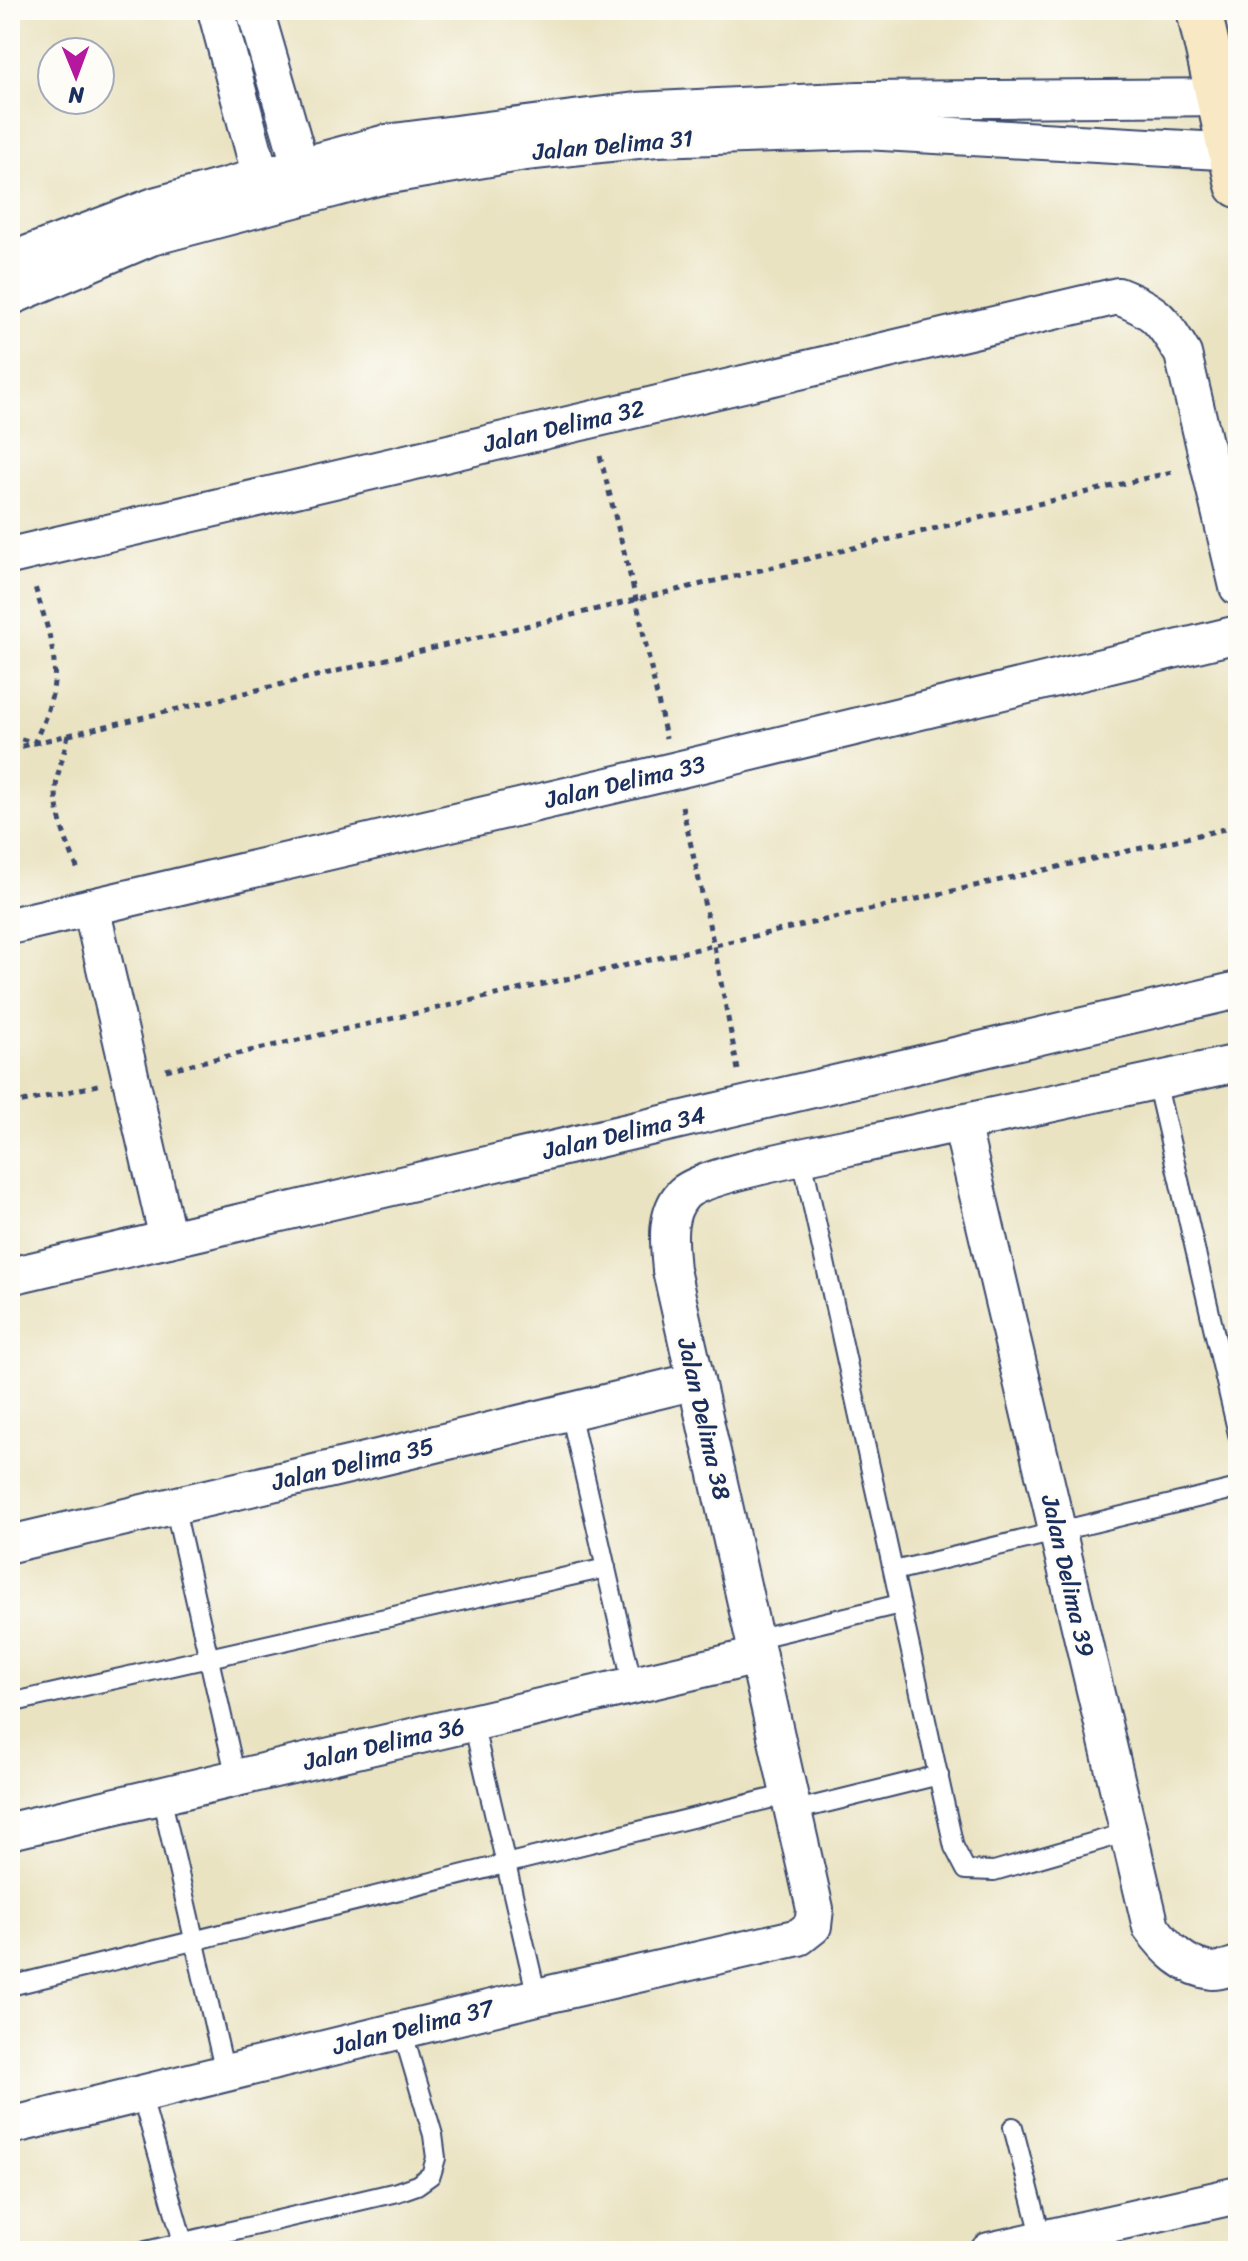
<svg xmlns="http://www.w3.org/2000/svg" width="1248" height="2261" font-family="Sriracha,sans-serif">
<rect width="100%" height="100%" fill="#fdfcf7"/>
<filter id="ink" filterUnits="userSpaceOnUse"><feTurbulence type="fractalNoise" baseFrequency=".0125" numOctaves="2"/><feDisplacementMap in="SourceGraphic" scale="16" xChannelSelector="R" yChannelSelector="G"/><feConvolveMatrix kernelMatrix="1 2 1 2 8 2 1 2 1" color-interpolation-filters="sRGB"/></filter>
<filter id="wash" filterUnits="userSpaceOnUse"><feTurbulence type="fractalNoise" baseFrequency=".006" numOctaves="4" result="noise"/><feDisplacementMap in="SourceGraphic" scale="32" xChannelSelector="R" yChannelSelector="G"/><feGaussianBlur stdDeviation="1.8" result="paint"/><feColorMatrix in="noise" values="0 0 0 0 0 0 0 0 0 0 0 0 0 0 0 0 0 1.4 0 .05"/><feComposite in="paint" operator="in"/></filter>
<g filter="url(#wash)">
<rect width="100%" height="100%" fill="#eae3c2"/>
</g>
<g filter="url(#ink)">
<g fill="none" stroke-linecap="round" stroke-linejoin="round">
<defs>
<g id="lane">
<path d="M 1156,1081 L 1238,1434"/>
<path d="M 802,1158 L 954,1847 L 966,1870 L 994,1871 L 1129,1832"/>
<path d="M 570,1412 L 633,1686"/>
<path d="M 174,1505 L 236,1778"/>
<path d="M 894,1571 L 1238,1488"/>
<path d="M 754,1639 L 900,1604"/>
<path d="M 10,1703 L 606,1568"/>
<path d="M 473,1723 L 537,1997"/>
<path d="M 161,1796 L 225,2073"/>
<path d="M 793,1811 L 939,1775"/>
<path d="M 10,1986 L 789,1794"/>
<path d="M 141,2094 L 183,2242"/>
<path d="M 1013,2127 L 1042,2239"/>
<path d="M 146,2251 L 397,2192 L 417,2185 L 431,2175 L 436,2158 L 433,2135 L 402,2030"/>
</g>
<g id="street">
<path d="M 216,10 L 267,200"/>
<path d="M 255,10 L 307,189"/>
<path d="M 10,261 L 157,205 L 386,143 L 636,111 L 860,100 L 1238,97"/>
<path d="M 10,297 L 151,237 L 378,177 L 525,152 L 656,138 L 865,131 L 1238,152"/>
<path d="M 10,556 L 1118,296 C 1156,311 1162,319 1183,354 L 1238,587"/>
<path d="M 91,907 L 168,1239"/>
<path d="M 10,926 L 673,771 L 1238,634"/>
<path d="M 961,1123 L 1151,1927 C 1166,1948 1185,1968 1213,1971 C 1220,1971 1230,1967 1238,1965"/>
<path d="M 10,1276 L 1238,990"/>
<path d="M 10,1544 L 357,1463 L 696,1381"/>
<path d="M 10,1831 L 758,1656"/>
<path d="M 10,2126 L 537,1997 L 799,1937 L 813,1926 L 815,1909 L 671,1270 C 669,1245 664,1215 683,1194 C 701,1175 831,1151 864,1144 C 988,1118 1113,1091 1238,1063"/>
<path d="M 989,2251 L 1238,2195"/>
</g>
<path id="secondary" d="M 1199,10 L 1238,185"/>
</defs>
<use href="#lane" stroke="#3a4a6d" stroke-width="22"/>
<use href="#street" stroke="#3a4a6d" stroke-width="40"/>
<use href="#secondary" stroke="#3a4a6d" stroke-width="48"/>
<g stroke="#3a4a6d" stroke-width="5" stroke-dasharray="6 6" stroke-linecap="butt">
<path d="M 600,456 L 636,599 L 666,738"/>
<path d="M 10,735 L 34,743 C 43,724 52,703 54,682 C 57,651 44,617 35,587"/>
<path d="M 68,735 C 65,750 60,765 57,779 C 52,811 68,844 79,873"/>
<path d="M 10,749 L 1176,471"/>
<path d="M 682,806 L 714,946 L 738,1070"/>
<path d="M 166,1070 L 1238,826"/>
<path d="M 10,1105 L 98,1085"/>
</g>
<use href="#lane" stroke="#fff" stroke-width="18"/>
<use href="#street" stroke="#fff" stroke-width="36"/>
<use href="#secondary" stroke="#f8e8c3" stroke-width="44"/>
</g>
</g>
<g text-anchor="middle" stroke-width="6" stroke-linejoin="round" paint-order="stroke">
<g font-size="24" fill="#1b2f5e" stroke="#fdfcf7">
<text transform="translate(613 145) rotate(-5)" y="8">Jalan Delima 31</text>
<text transform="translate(564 426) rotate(-13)" y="8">Jalan Delima 32</text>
<text transform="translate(625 782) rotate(-13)" y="8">Jalan Delima 33</text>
<text transform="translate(624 1133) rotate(-13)" y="8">Jalan Delima 34</text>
<text transform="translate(704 1419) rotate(77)" y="8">Jalan Delima 38</text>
<text transform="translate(353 1464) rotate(-13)" y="8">Jalan Delima 35</text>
<text transform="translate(1068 1576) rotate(77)" y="8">Jalan Delima 39</text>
<text transform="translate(384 1744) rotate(-13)" y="8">Jalan Delima 36</text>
<text transform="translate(413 2027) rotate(-14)" y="8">Jalan Delima 37</text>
</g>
</g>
<rect width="1248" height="2261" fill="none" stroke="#fdfcf7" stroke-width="40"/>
<g transform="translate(76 76) rotate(179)"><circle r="38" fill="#fdfcf7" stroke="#a3aaba" stroke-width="2"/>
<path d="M0-6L14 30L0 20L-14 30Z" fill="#b5179e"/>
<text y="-12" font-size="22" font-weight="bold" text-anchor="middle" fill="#1b2f5e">N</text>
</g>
</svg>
